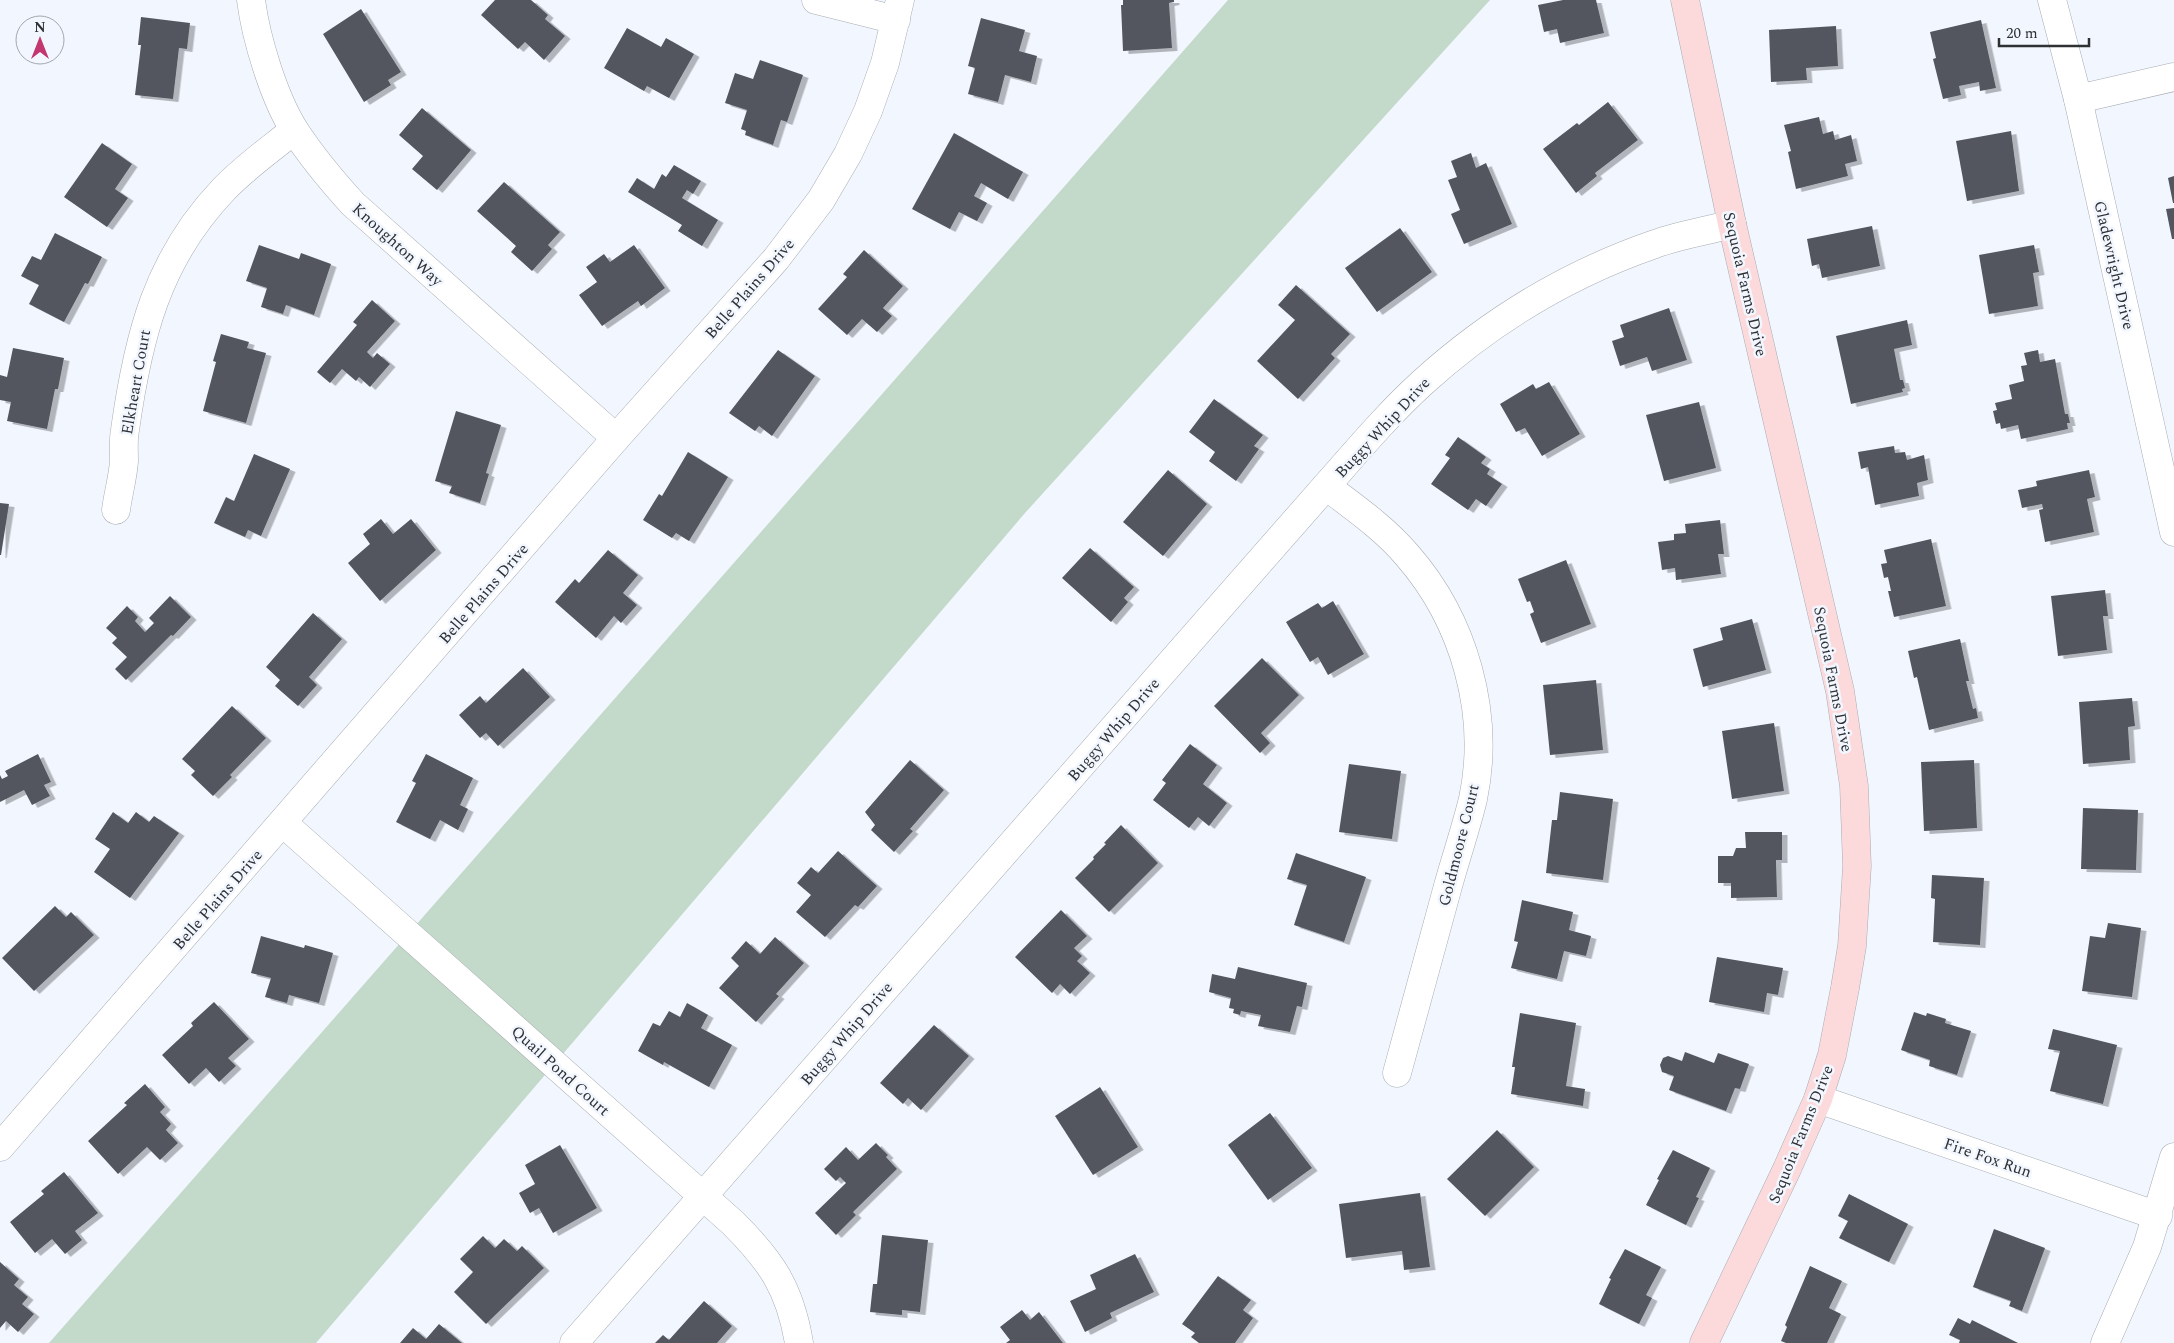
<svg xmlns="http://www.w3.org/2000/svg" width="2174" height="1343" font-family="Spectral,serif">
<defs>
<filter id="shadow"><feDropShadow dx="5.5" dy="3" stdDeviation="0" flood-color="#0004"/></filter>
</defs>
<rect width="100%" height="100%" fill="#f2f7ff"/>
<path fill="#c3d9c9" d="M 1228,0 L 1490,0 L 1025,513 L 316,1343 L 49,1343 Z"/>
<g fill="#53575e" filter="url(#shadow)">
<path d="M 495,0 L 531,0 L 548,15 L 545,19 L 565,36 L 544,60 L 525,42 L 518,49 L 481,15 Z"/>
<path d="M 1123,0 L 1174,0 L 1174,2 L 1169,3 L 1172,48 L 1123,51 L 1121,5 L 1123,5 Z"/>
<path d="M 1563,0 L 1596,0 L 1604,33 L 1560,43 L 1557,29 L 1544,32 L 1538,5 Z"/>
<path d="M 361,9 L 401,72 L 388,80 L 391,85 L 364,102 L 323,34 Z"/>
<path d="M 141,17 L 190,23 L 187,49 L 179,48 L 173,99 L 135,95 L 141,45 L 138,45 Z"/>
<path d="M 981,18 L 1025,30 L 1019,51 L 1037,56 L 1031,82 L 1005,75 L 998,102 L 968,94 L 975,68 L 968,66 Z"/>
<path d="M 1981,20 L 1996,88 L 1980,91 L 1979,82 L 1959,86 L 1961,95 L 1943,99 L 1933,59 L 1936,58 L 1930,32 Z"/>
<path d="M 1836,26 L 1838,66 L 1806,68 L 1807,80 L 1771,82 L 1769,30 Z"/>
<path d="M 627,28 L 661,47 L 666,38 L 694,54 L 669,98 L 647,86 L 644,91 L 604,68 Z"/>
<path d="M 760,60 L 803,75 L 787,122 L 781,120 L 773,145 L 745,135 L 746,131 L 741,129 L 747,110 L 725,103 L 735,73 L 753,79 Z"/>
<path d="M 1608,102 L 1638,140 L 1595,173 L 1597,176 L 1576,193 L 1543,149 L 1577,123 L 1579,125 Z"/>
<path d="M 422,108 L 471,150 L 437,190 L 412,169 L 423,156 L 399,135 Z"/>
<path d="M 1819,117 L 1823,134 L 1833,131 L 1835,140 L 1851,135 L 1857,161 L 1845,164 L 1848,176 L 1796,189 L 1788,152 L 1791,151 L 1784,125 Z"/>
<path d="M 2011,131 L 2019,191 L 1967,201 L 1956,141 Z"/>
<path d="M 954,133 L 1023,172 L 1008,199 L 981,183 L 974,196 L 987,203 L 977,221 L 959,212 L 950,229 L 912,209 Z"/>
<path d="M 102,143 L 132,164 L 115,189 L 128,198 L 107,227 L 64,197 Z"/>
<path d="M 1471,153 L 1476,168 L 1486,163 L 1512,224 L 1464,244 L 1451,214 L 1460,210 L 1448,180 L 1457,177 L 1451,161 Z"/>
<path d="M 674,165 L 701,181 L 693,194 L 687,190 L 682,198 L 718,220 L 702,246 L 678,231 L 682,225 L 628,192 L 637,178 L 654,189 L 662,174 L 666,177 Z"/>
<path d="M 2174,176 L 2174,203 L 2173,203 L 2168,178 Z"/>
<path d="M 504,182 L 560,232 L 548,245 L 552,249 L 532,271 L 511,252 L 516,246 L 477,211 Z"/>
<path d="M 2174,208 L 2174,239 L 2172,239 L 2166,209 Z"/>
<path d="M 1872,226 L 1880,266 L 1822,278 L 1819,264 L 1812,266 L 1807,239 Z"/>
<path d="M 1400,228 L 1432,272 L 1377,312 L 1345,268 Z"/>
<path d="M 55,233 L 102,257 L 88,284 L 85,283 L 64,322 L 29,304 L 39,285 L 21,276 L 32,256 L 41,260 Z"/>
<path d="M 259,245 L 299,259 L 301,253 L 331,264 L 314,315 L 286,305 L 283,314 L 261,307 L 267,288 L 246,281 Z"/>
<path d="M 634,245 L 665,288 L 641,306 L 638,301 L 602,326 L 579,295 L 597,282 L 586,267 L 604,254 L 610,262 Z"/>
<path d="M 2034,245 L 2039,272 L 2033,273 L 2038,306 L 1989,314 L 1979,255 Z"/>
<path d="M 864,250 L 903,286 L 883,308 L 892,316 L 877,332 L 862,319 L 847,335 L 818,309 L 847,277 L 843,274 Z"/>
<path d="M 1296,285 L 1350,334 L 1331,354 L 1335,358 L 1298,399 L 1257,361 L 1295,320 L 1278,305 Z"/>
<path d="M 372,300 L 395,321 L 367,352 L 373,358 L 377,353 L 390,364 L 370,387 L 359,377 L 356,381 L 342,369 L 330,383 L 317,372 L 357,325 L 353,322 Z"/>
<path d="M 1669,308 L 1687,360 L 1652,371 L 1647,357 L 1620,366 L 1612,341 L 1624,337 L 1620,325 Z"/>
<path d="M 1907,320 L 1912,345 L 1894,349 L 1900,380 L 1903,380 L 1905,388 L 1902,389 L 1903,392 L 1851,404 L 1836,336 Z"/>
<path d="M 221,334 L 249,342 L 247,348 L 266,353 L 246,423 L 203,411 L 216,362 L 213,361 Z"/>
<path d="M 13,348 L 64,358 L 58,389 L 55,389 L 47,429 L 7,421 L 11,402 L 0,400 L 0,375 L 7,377 Z"/>
<path d="M 778,350 L 815,376 L 772,436 L 759,426 L 755,431 L 729,413 Z"/>
<path d="M 2038,350 L 2040,362 L 2055,359 L 2065,414 L 2068,414 L 2070,423 L 2067,423 L 2068,429 L 2021,439 L 2018,425 L 2001,429 L 2000,423 L 1996,424 L 1993,411 L 1997,410 L 1995,403 L 2012,399 L 2009,385 L 2024,381 L 2021,366 L 2027,365 L 2024,353 Z"/>
<path d="M 1549,382 L 1580,434 L 1542,456 L 1525,428 L 1516,432 L 1500,404 L 1533,384 L 1536,389 Z"/>
<path d="M 1214,399 L 1263,435 L 1254,446 L 1259,449 L 1236,481 L 1209,461 L 1215,452 L 1189,432 Z"/>
<path d="M 1699,402 L 1716,468 L 1664,481 L 1646,415 Z"/>
<path d="M 456,411 L 501,425 L 486,473 L 489,474 L 480,503 L 449,493 L 452,486 L 435,481 Z"/>
<path d="M 1458,437 L 1486,457 L 1481,463 L 1490,469 L 1487,474 L 1502,484 L 1486,506 L 1476,499 L 1468,510 L 1431,484 L 1450,458 L 1445,455 Z"/>
<path d="M 1894,446 L 1895,453 L 1905,452 L 1907,460 L 1924,455 L 1928,480 L 1917,483 L 1919,496 L 1875,505 L 1868,467 L 1861,469 L 1858,452 Z"/>
<path d="M 688,452 L 728,477 L 689,541 L 676,533 L 672,538 L 643,520 L 659,494 L 662,496 Z"/>
<path d="M 254,454 L 290,469 L 261,536 L 248,530 L 245,537 L 214,523 L 226,497 L 234,501 Z"/>
<path d="M 1168,470 L 1207,504 L 1163,556 L 1123,522 Z"/>
<path d="M 2089,470 L 2095,497 L 2087,499 L 2094,532 L 2045,542 L 2039,510 L 2043,509 L 2042,504 L 2022,508 L 2018,490 L 2037,486 L 2036,481 Z"/>
<path d="M 0,503 L 9,504 L 1,555 L 0,555 Z"/>
<path d="M 381,519 L 393,534 L 411,519 L 436,550 L 380,601 L 348,563 L 370,544 L 363,534 Z"/>
<path d="M 1720,520 L 1724,554 L 1718,554 L 1721,574 L 1676,580 L 1675,568 L 1662,570 L 1658,542 L 1674,540 L 1674,534 L 1686,533 L 1685,524 Z"/>
<path d="M 1931,539 L 1946,606 L 1894,617 L 1888,591 L 1891,591 L 1888,577 L 1884,578 L 1881,564 L 1887,563 L 1884,550 Z"/>
<path d="M 1090,548 L 1134,587 L 1124,598 L 1128,602 L 1111,622 L 1062,578 Z"/>
<path d="M 608,550 L 638,575 L 623,593 L 637,605 L 621,623 L 614,616 L 596,638 L 555,602 L 575,579 L 579,583 Z"/>
<path d="M 1566,560 L 1591,624 L 1541,643 L 1530,614 L 1534,612 L 1530,601 L 1527,602 L 1518,579 Z"/>
<path d="M 2105,590 L 2108,616 L 2103,616 L 2107,650 L 2058,656 L 2051,596 Z"/>
<path d="M 170,596 L 191,617 L 173,636 L 171,635 L 126,680 L 115,669 L 127,657 L 112,643 L 117,638 L 106,628 L 127,606 L 138,617 L 135,621 L 145,632 L 154,623 L 149,618 Z"/>
<path d="M 1333,601 L 1364,654 L 1328,675 L 1318,657 L 1310,662 L 1286,622 L 1318,603 L 1322,608 Z"/>
<path d="M 313,613 L 342,639 L 309,677 L 317,685 L 298,706 L 275,686 L 280,680 L 266,667 Z"/>
<path d="M 1752,619 L 1766,670 L 1703,687 L 1693,649 L 1723,640 L 1720,628 Z"/>
<path d="M 1960,639 L 1969,681 L 1966,681 L 1973,709 L 1976,708 L 1978,718 L 1929,730 L 1917,677 L 1914,678 L 1908,651 Z"/>
<path d="M 1262,658 L 1299,695 L 1261,733 L 1270,743 L 1260,753 L 1214,706 Z"/>
<path d="M 523,668 L 550,697 L 498,746 L 486,733 L 480,738 L 459,715 L 480,696 L 486,703 Z"/>
<path d="M 1596,680 L 1603,750 L 1550,755 L 1543,685 Z"/>
<path d="M 2132,698 L 2135,726 L 2128,727 L 2130,760 L 2083,764 L 2079,702 Z"/>
<path d="M 232,706 L 266,738 L 230,775 L 232,777 L 213,796 L 191,775 L 195,771 L 182,759 Z"/>
<path d="M 1774,723 L 1784,791 L 1732,799 L 1722,731 Z"/>
<path d="M 1190,744 L 1217,765 L 1203,784 L 1227,803 L 1209,826 L 1198,817 L 1189,828 L 1153,800 L 1166,783 L 1162,780 Z"/>
<path d="M 38,754 L 51,782 L 44,785 L 50,796 L 32,805 L 24,790 L 0,802 L 0,775 L 2,779 L 8,776 L 5,771 Z"/>
<path d="M 426,754 L 473,778 L 460,805 L 468,809 L 458,830 L 440,820 L 430,839 L 396,822 L 416,783 L 412,781 Z"/>
<path d="M 910,760 L 944,790 L 910,829 L 913,831 L 894,852 L 871,830 L 875,825 L 865,812 Z"/>
<path d="M 1974,760 L 1977,828 L 1924,831 L 1921,762 Z"/>
<path d="M 1349,764 L 1401,771 L 1392,839 L 1339,832 Z"/>
<path d="M 1560,792 L 1613,799 L 1603,880 L 1546,873 L 1552,820 L 1557,820 Z"/>
<path d="M 2083,808 L 2138,810 L 2136,870 L 2081,869 Z"/>
<path d="M 113,812 L 128,823 L 136,812 L 149,822 L 154,816 L 179,833 L 130,898 L 94,872 L 110,849 L 95,839 Z"/>
<path d="M 1121,825 L 1158,863 L 1109,912 L 1075,878 L 1094,859 L 1093,857 L 1106,844 L 1104,843 Z"/>
<path d="M 1745,832 L 1782,832 L 1782,860 L 1776,860 L 1777,897 L 1731,898 L 1731,883 L 1718,883 L 1718,856 L 1733,856 L 1736,848 L 1746,848 Z"/>
<path d="M 838,851 L 877,886 L 858,907 L 855,905 L 825,937 L 796,912 L 811,895 L 797,883 L 811,867 L 818,873 Z"/>
<path d="M 1296,853 L 1366,877 L 1344,942 L 1294,925 L 1307,885 L 1287,879 Z"/>
<path d="M 1932,875 L 1984,878 L 1980,945 L 1933,942 L 1935,899 L 1931,898 Z"/>
<path d="M 1522,900 L 1573,912 L 1569,930 L 1591,936 L 1586,956 L 1564,951 L 1557,979 L 1511,968 L 1518,942 L 1514,941 Z"/>
<path d="M 55,906 L 66,917 L 71,912 L 94,935 L 34,991 L 2,958 Z"/>
<path d="M 1061,910 L 1087,936 L 1074,948 L 1082,956 L 1077,961 L 1090,973 L 1070,994 L 1060,984 L 1052,993 L 1015,957 Z"/>
<path d="M 2108,923 L 2141,928 L 2132,997 L 2082,991 L 2090,936 L 2105,938 Z"/>
<path d="M 261,936 L 304,948 L 305,945 L 333,953 L 319,1003 L 289,995 L 287,1003 L 265,997 L 271,978 L 251,973 Z"/>
<path d="M 775,937 L 804,963 L 776,994 L 779,996 L 756,1022 L 719,988 L 739,966 L 731,958 L 746,941 L 760,954 Z"/>
<path d="M 1717,957 L 1783,968 L 1778,995 L 1767,993 L 1764,1012 L 1709,1002 Z"/>
<path d="M 1238,967 L 1307,983 L 1302,1007 L 1297,1006 L 1290,1032 L 1258,1026 L 1261,1015 L 1241,1011 L 1240,1015 L 1233,1013 L 1234,1009 L 1229,1008 L 1231,998 L 1209,992 L 1212,974 L 1235,979 Z"/>
<path d="M 214,1002 L 249,1039 L 228,1058 L 236,1066 L 219,1082 L 206,1068 L 189,1084 L 162,1055 L 193,1026 L 191,1023 Z"/>
<path d="M 687,1003 L 708,1015 L 701,1028 L 732,1045 L 709,1087 L 664,1062 L 663,1065 L 638,1051 L 653,1023 L 660,1026 L 669,1011 L 680,1017 Z"/>
<path d="M 1914,1012 L 1926,1016 L 1927,1013 L 1946,1019 L 1945,1023 L 1971,1031 L 1957,1075 L 1929,1066 L 1930,1060 L 1901,1050 Z"/>
<path d="M 1520,1013 L 1576,1023 L 1566,1086 L 1585,1089 L 1583,1106 L 1511,1094 L 1515,1067 L 1512,1067 Z"/>
<path d="M 934,1025 L 969,1056 L 921,1110 L 908,1098 L 903,1104 L 880,1083 Z"/>
<path d="M 2053,1029 L 2117,1045 L 2103,1104 L 2050,1091 L 2060,1051 L 2048,1049 Z"/>
<path d="M 1685,1052 L 1714,1063 L 1718,1053 L 1749,1064 L 1740,1089 L 1735,1088 L 1726,1111 L 1669,1090 L 1674,1076 L 1662,1072 L 1660,1065 L 1663,1058 L 1668,1056 L 1682,1061 Z"/>
<path d="M 145,1084 L 165,1107 L 160,1112 L 171,1124 L 166,1130 L 178,1143 L 160,1160 L 147,1147 L 118,1174 L 88,1141 L 127,1105 L 124,1103 Z"/>
<path d="M 1100,1087 L 1138,1147 L 1093,1175 L 1055,1116 Z"/>
<path d="M 1270,1113 L 1312,1168 L 1268,1200 L 1228,1145 Z"/>
<path d="M 1497,1130 L 1534,1167 L 1485,1216 L 1447,1179 Z"/>
<path d="M 876,1143 L 888,1155 L 886,1157 L 897,1169 L 853,1212 L 856,1215 L 836,1235 L 815,1213 L 846,1183 L 840,1177 L 836,1181 L 824,1169 L 846,1147 L 858,1160 Z"/>
<path d="M 560,1145 L 597,1208 L 553,1233 L 539,1208 L 530,1213 L 519,1193 L 535,1184 L 525,1165 Z"/>
<path d="M 1673,1150 L 1710,1168 L 1696,1197 L 1699,1198 L 1686,1225 L 1646,1205 L 1659,1180 L 1657,1179 Z"/>
<path d="M 64,1172 L 98,1213 L 75,1231 L 82,1240 L 65,1254 L 52,1239 L 35,1253 L 10,1222 L 44,1194 L 41,1191 Z"/>
<path d="M 1420,1193 L 1430,1267 L 1404,1270 L 1402,1251 L 1346,1258 L 1339,1204 Z"/>
<path d="M 1849,1194 L 1908,1224 L 1889,1262 L 1839,1238 L 1848,1221 L 1838,1216 Z"/>
<path d="M 1994,1229 L 2045,1248 L 2022,1311 L 2009,1306 L 2011,1301 L 1973,1287 Z"/>
<path d="M 882,1235 L 928,1240 L 920,1312 L 902,1310 L 902,1315 L 870,1312 L 873,1284 L 877,1284 Z"/>
<path d="M 483,1236 L 495,1248 L 504,1239 L 517,1251 L 522,1246 L 544,1268 L 486,1324 L 454,1292 L 473,1272 L 460,1259 Z"/>
<path d="M 1625,1249 L 1661,1267 L 1646,1295 L 1652,1298 L 1639,1324 L 1599,1304 L 1611,1279 L 1609,1278 Z"/>
<path d="M 1135,1254 L 1154,1292 L 1110,1313 L 1112,1318 L 1085,1332 L 1070,1301 L 1096,1289 L 1090,1275 Z"/>
<path d="M 0,1262 L 19,1279 L 14,1285 L 28,1297 L 22,1304 L 34,1314 L 18,1332 L 6,1321 L 0,1328 Z"/>
<path d="M 1810,1266 L 1842,1281 L 1829,1308 L 1841,1314 L 1827,1343 L 1786,1343 L 1781,1341 L 1787,1327 L 1785,1325 Z"/>
<path d="M 1218,1276 L 1251,1300 L 1243,1310 L 1253,1318 L 1235,1343 L 1199,1343 L 1191,1337 L 1195,1333 L 1182,1324 Z"/>
<path d="M 704,1301 L 732,1326 L 717,1343 L 655,1343 L 663,1335 L 669,1340 Z"/>
<path d="M 1022,1310 L 1030,1320 L 1039,1312 L 1063,1343 L 1006,1343 L 1010,1340 L 1000,1327 Z"/>
<path d="M 1958,1318 L 1970,1324 L 1972,1320 L 2018,1343 L 1959,1343 L 1960,1340 L 1949,1335 Z"/>
<path d="M 439,1324 L 462,1343 L 400,1343 L 413,1328 L 426,1339 Z"/>
</g>
<g fill="none" stroke-linecap="round" stroke-linejoin="round">
<defs>
<g id="street">
<path d="M 251,0 C 256,39 274,98 295,131 C 312,157 332,181 353,204 L 616,438"/>
<path d="M 816,0 L 896,20"/>
<path d="M 2052,0 L 2078,99 L 2174,532"/>
<path d="M 2078,99 L 2174,77"/>
<path d="M 1326,486 C 1355,508 1384,528 1407,555 C 1464,620 1491,713 1473,799 C 1466,828 1456,857 1448,886 C 1431,949 1414,1011 1397,1073"/>
<path d="M 116,510 C 118,494 123,477 124,461 C 124,451 123,440 125,430 C 138,337 157,259 224,189 C 245,167 271,149 294,130"/>
<path d="M 283,823 L 733,1223 C 771,1261 790,1288 799,1343"/>
<path d="M 1818,1099 L 2158,1216"/>
<path d="M 0,1147 L 616,438 L 776,259 L 821,200 L 848,154 L 868,111 L 885,63 L 900,0"/>
<path d="M 574,1343 L 1326,486 C 1357,451 1387,415 1422,383 C 1489,322 1568,274 1655,244 C 1679,235 1706,231 1732,224"/>
<path d="M 2105,1343 L 2147,1247 L 2174,1157"/>
</g>
<path id="secondary" d="M 1685,0 L 1732,224 L 1840,691 L 1854,786 L 1857,866 L 1852,946 L 1845,988 L 1832,1055 L 1818,1099 L 1787,1169 L 1704,1343"/>
</defs>
<use href="#street" stroke="#a8acb3" stroke-width="29"/>
<use href="#secondary" stroke="#a8acb3" stroke-width="29"/>
<use href="#street" stroke="#fff" stroke-width="28"/>
<use href="#secondary" stroke="#fcdadc" stroke-width="28"/>
</g>
<g text-anchor="middle" stroke-width="5" stroke-linejoin="round" paint-order="stroke">
<g font-size="16" fill="#2e3033" stroke="#f2f7ff">
<text transform="translate(398 244) rotate(42)" y="6">Knoughton Way</text>
<text transform="translate(2115 265) rotate(77)" y="6">Gladewright Drive</text>
<text transform="translate(1746 284) rotate(77)" y="6">Sequoia Farms Drive</text>
<text transform="translate(749 288) rotate(-49)" y="6">Belle Plains Drive</text>
<text transform="translate(135 382) rotate(-80)" y="6">Elkheart Court</text>
<text transform="translate(1382 427) rotate(-47)" y="6">Buggy Whip Drive</text>
<text transform="translate(483 593) rotate(-49)" y="6">Belle Plains Drive</text>
<text transform="translate(1834 679) rotate(79)" y="6">Sequoia Farms Drive</text>
<text transform="translate(1113 729) rotate(-49)" y="6">Buggy Whip Drive</text>
<text transform="translate(1458 845) rotate(-76)" y="6">Goldmoore Court</text>
<text transform="translate(217 899) rotate(-49)" y="6">Belle Plains Drive</text>
<text transform="translate(846 1033) rotate(-49)" y="6">Buggy Whip Drive</text>
<text transform="translate(561 1070) rotate(42)" y="6">Quail Pond Court</text>
<text transform="translate(1800 1134) rotate(-68)" y="6">Sequoia Farms Drive</text>
<text transform="translate(1988 1157) rotate(19)" y="6">Fire Fox Run</text>
</g>
</g>
<g transform="translate(40 40)"><circle r="24" fill="#f2f7ff" stroke="#a4a7ad"/>
<path d="M0-4L9 19L0 12L-9 19Z" fill="#c2376e"/>
<text y="-8" font-size="14" font-weight="bold" text-anchor="middle" fill="#2e3033">N</text>
</g>
<path d="M1999 38v8h90v-8" fill="none" stroke="#2e3033" stroke-width="2.5"/>
<text x="2006" y="38" font-size="15" fill="#2e3033" stroke="#f2f7ff" stroke-width="4" paint-order="stroke">20 m</text>
</svg>
